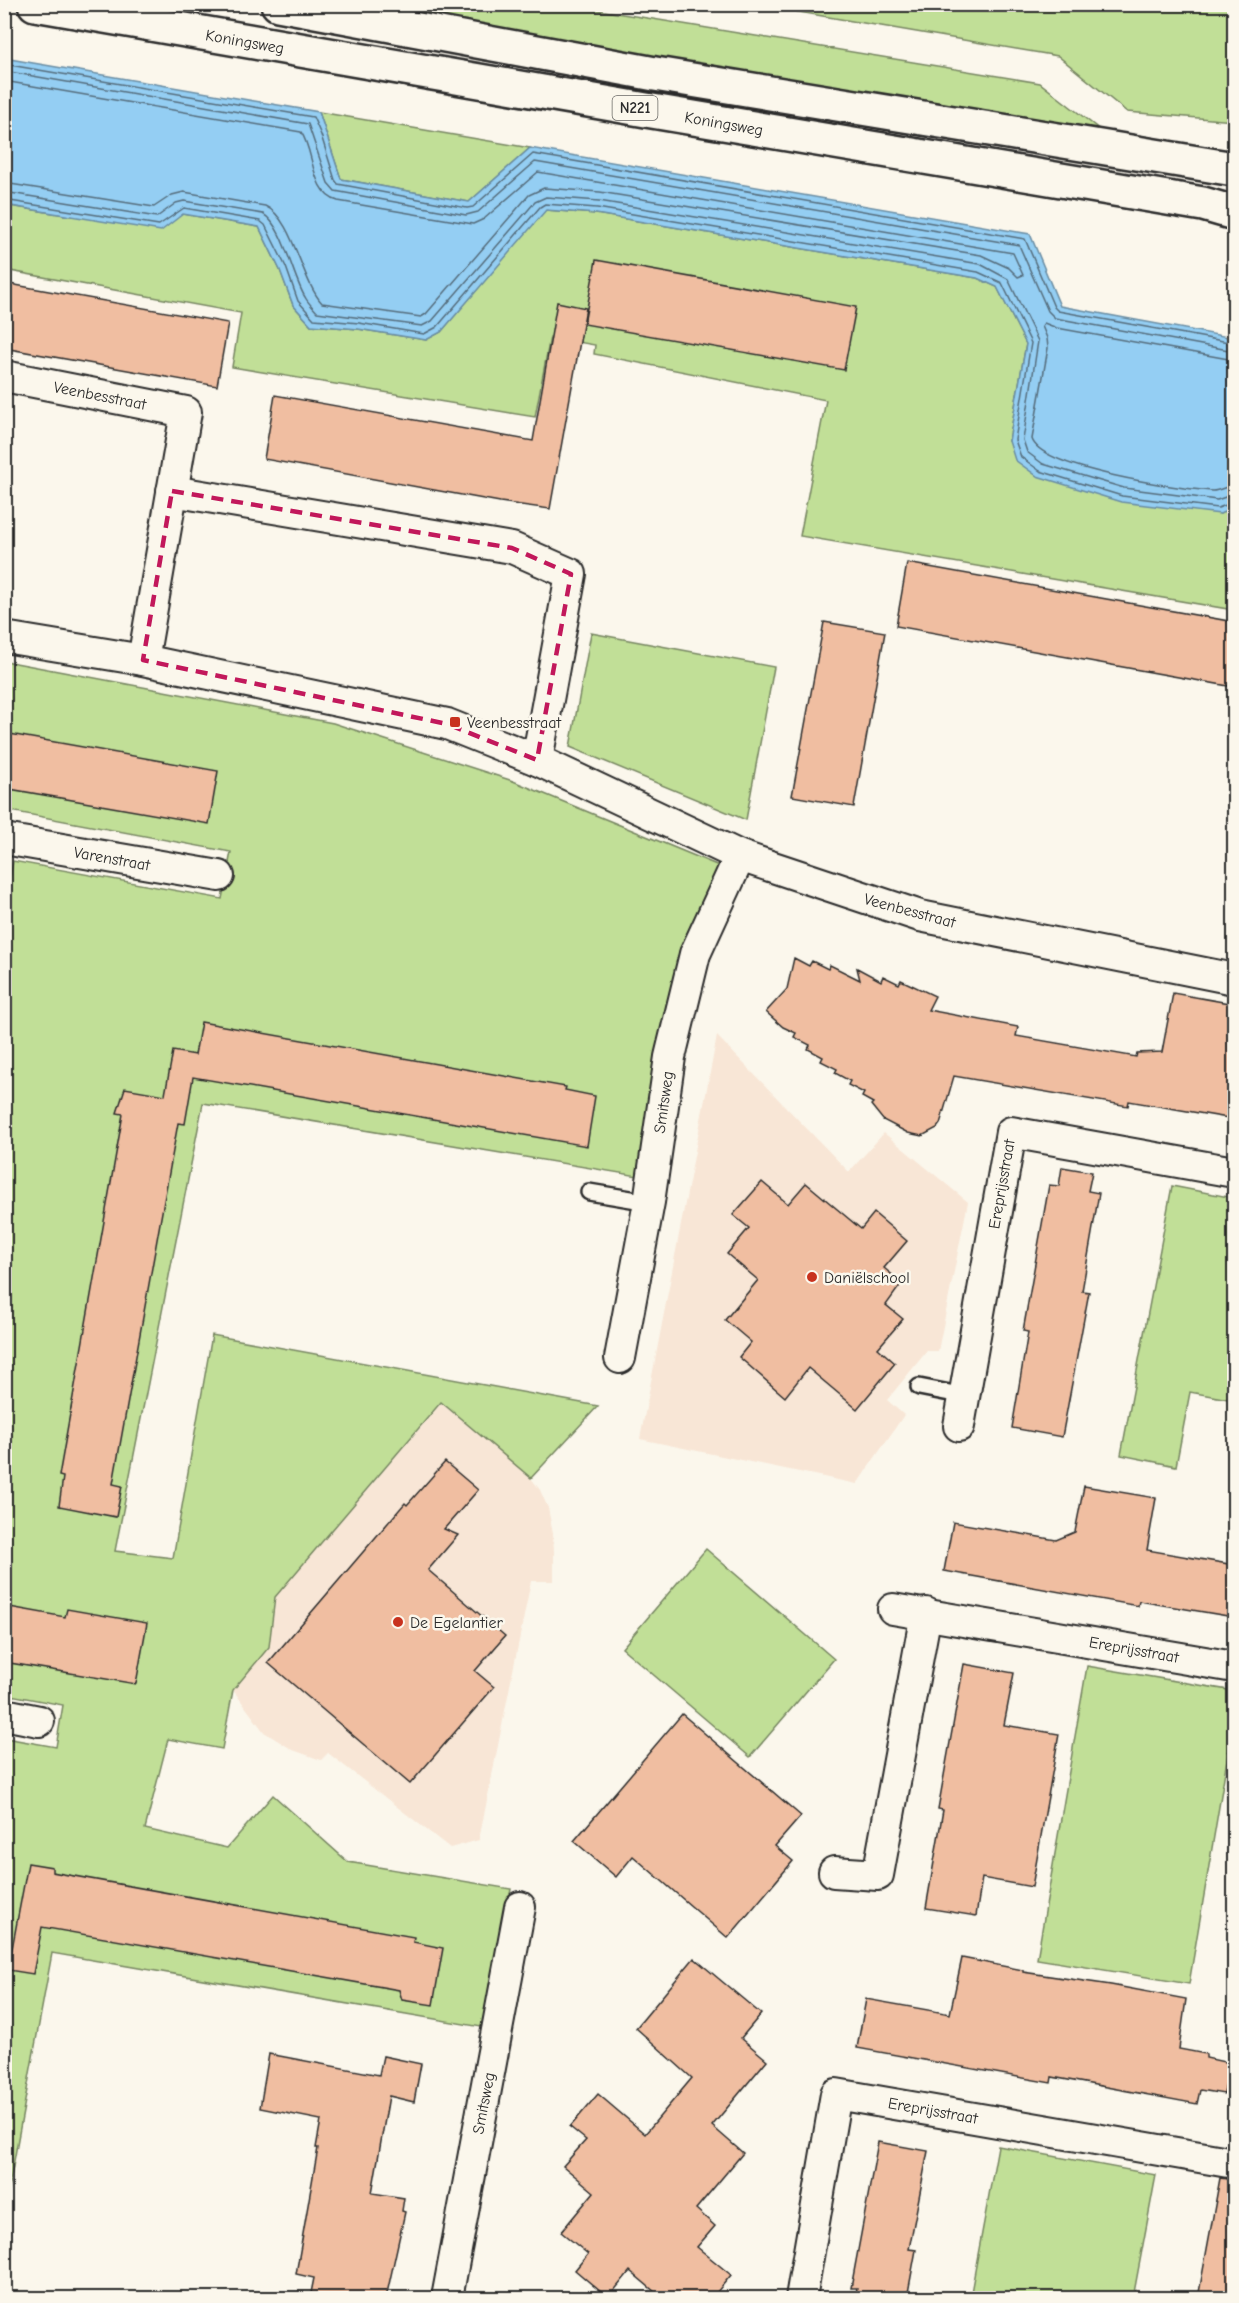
<svg xmlns="http://www.w3.org/2000/svg" width="1239" height="2303" font-family="'Comic Neue',sans-serif">
<rect width="100%" height="100%" fill="#fbf7ec"/>
<filter id="ink" filterUnits="userSpaceOnUse"><feTurbulence type="fractalNoise" baseFrequency=".0167" numOctaves="2"/><feDisplacementMap in="SourceGraphic" scale="12" xChannelSelector="R" yChannelSelector="G"/><feConvolveMatrix kernelMatrix="1 2 1 2 8 2 1 2 1" color-interpolation-filters="sRGB"/></filter>
<g filter="url(#ink)">
<g fill="#f8e6d6">
<path d="M 717,1036 L 849,1172 L 884,1133 L 968,1202 L 938,1351 L 927,1351 L 887,1400 L 904,1415 L 857,1484 L 640,1439 Z"/>
<path d="M 442,1402 L 531,1478 L 540,1490 L 548,1508 L 553,1534 L 554,1552 L 554,1581 L 531,1581 L 479,1840 L 450,1848 L 328,1753 L 321,1760 L 293,1750 L 264,1732 L 233,1690 L 269,1647 L 275,1597 Z"/>
</g>
<g fill="#c1df97" stroke="#768561" stroke-width="1.5">
<path d="M 359,5 L 568,5 L 1040,83 L 1113,140 Z"/>
<path d="M 758,5 L 1234,5 L 1234,121 L 1127,112 L 1058,56 Z"/>
<path d="M 319,112 L 530,148 L 469,202 L 341,179 Z"/>
<path d="M 4,205 L 71,216 L 183,214 L 259,227 L 280,270 L 293,305 L 311,325 L 358,329 L 426,340 L 441,332 L 545,210 L 596,214 L 977,278 L 997,287 L 1026,344 L 1009,441 L 1220,514 L 1234,507 L 1234,610 L 800,536 L 826,400 L 594,354 L 595,345 L 550,337 L 535,417 L 232,367 L 241,313 L 5,270 Z"/>
<path d="M 591,633 L 774,667 L 746,820 L 570,747 Z"/>
<path d="M 5,661 L 333,723 L 513,781 L 719,866 L 680,948 L 638,1176 L 203,1103 L 115,1551 L 173,1558 L 212,1335 L 598,1406 L 531,1478 L 441,1402 L 275,1597 L 269,1647 L 233,1690 L 222,1749 L 168,1739 L 145,1829 L 227,1848 L 273,1795 L 348,1862 L 511,1889 L 487,2028 L 52,1953 L 5,2210 L 5,1738 L 56,1747 L 63,1705 L 5,1694 L 5,906 L 13,861 L 222,899 L 231,852 L 5,810 Z"/>
<path d="M 1172,1186 L 1234,1198 L 1234,1400 L 1190,1392 L 1176,1466 L 1121,1455 Z"/>
<path d="M 706,1549 L 834,1659 L 750,1757 L 622,1648 Z"/>
<path d="M 1087,1666 L 1234,1691 L 1234,1718 L 1189,1984 L 1037,1959 Z"/>
<path d="M 998,2146 L 1156,2175 L 1133,2298 L 970,2298 Z"/>
</g>
<path fill="#94cef3" stroke="#6a8da3" stroke-width="1.5" d="M 4,58 L 319,112 L 341,179 L 469,202 L 530,148 L 1030,234 L 1060,306 L 1234,338 L 1234,507 L 1220,514 L 1121,502 L 1037,476 L 1015,460 L 1009,441 L 1026,344 L 997,287 L 977,278 L 596,214 L 546,210 L 441,332 L 426,340 L 358,329 L 311,325 L 293,305 L 280,270 L 259,227 L 183,214 L 161,231 L 5,205 Z"/>
<g fill="none" stroke-linecap="round" stroke-linejoin="round">
<g stroke="#556c7b" stroke-width="1.5">
<path d="M 4,64 L 313,117 L 321,135 L 335,180 L 338,184 L 467,208 L 473,207 L 533,154 L 1025,239 L 1054,307 L 1058,311 L 1234,343"/>
<path d="M 4,71 L 308,124 L 328,183 L 335,191 L 466,215 L 478,212 L 535,162 L 1019,245 L 1048,311 L 1055,318 L 1234,351"/>
<path d="M 4,81 L 301,132 C 315,152 310,193 338,201 L 473,224 L 484,219 L 538,172 L 1013,253 L 1023,275 L 1018,277 L 1009,268 L 981,255 L 600,192 L 544,188 L 529,195 L 426,314 L 421,317 L 322,303 C 301,280 293,218 265,206 L 184,192 L 172,195 L 154,207 L 4,183"/>
<path d="M 4,192 L 157,217 L 176,203 L 184,201 L 263,214 C 283,225 293,278 305,297 C 308,303 313,307 317,312 L 422,326 L 432,321 L 535,202 L 546,197 L 599,201 L 980,264 L 1008,279 L 1038,341 L 1023,440 L 1027,452 L 1043,464 L 1124,488 L 1217,500 L 1234,494"/>
<path d="M 4,200 L 159,225 L 184,208 L 260,221 L 265,225 L 286,267 L 298,301 L 314,319 L 359,323 L 424,334 L 437,327 L 540,207 L 545,204 L 597,208 L 978,272 L 1002,283 L 1031,343 L 1015,440 L 1021,457 L 1040,471 L 1122,496 L 1218,508 L 1234,502"/>
<path d="M 1234,360 L 1057,328 L 1044,323 L 1042,326 L 1047,338 L 1048,348 L 1032,439 C 1041,469 1181,489 1212,491 C 1220,491 1226,486 1234,485"/>
</g>
</g>
<g fill="#f0bea1" stroke="#2b2b2b" stroke-width="1.5">
<path d="M 596,260 L 856,307 L 844,370 L 584,324 Z"/>
<path d="M 4,283 L 228,323 L 217,386 L 4,348 Z"/>
<path d="M 557,302 L 586,308 L 550,509 L 500,502 L 264,459 L 275,395 L 533,441 Z"/>
<path d="M 907,563 L 1234,622 L 1234,687 L 896,626 Z"/>
<path d="M 824,622 L 885,632 L 854,807 L 792,796 Z"/>
<path d="M 4,733 L 218,771 L 209,824 L 4,788 Z"/>
<path d="M 794,958 L 809,966 L 812,961 L 828,969 L 830,965 L 860,980 L 857,968 L 881,981 L 883,976 L 899,984 L 901,980 L 935,996 L 928,1010 L 1018,1027 L 1016,1036 L 1136,1057 L 1137,1053 L 1162,1052 L 1173,993 L 1234,1004 L 1234,1119 L 1129,1101 L 1128,1106 L 954,1076 L 940,1124 L 937,1128 L 922,1136 L 908,1133 L 883,1120 L 871,1105 L 873,1103 L 862,1097 L 864,1093 L 848,1085 L 850,1081 L 835,1073 L 837,1069 L 821,1061 L 823,1057 L 808,1049 L 810,1045 L 794,1037 L 796,1033 L 783,1027 L 766,1012 L 787,989 Z"/>
<path d="M 201,1022 L 566,1087 L 565,1090 L 595,1096 L 587,1146 L 193,1077 L 185,1124 L 178,1123 L 113,1484 L 122,1486 L 116,1517 L 59,1506 L 63,1477 L 59,1476 L 123,1114 L 117,1113 L 125,1088 L 165,1095 L 173,1051 L 195,1055 Z"/>
<path d="M 1062,1167 L 1092,1172 L 1088,1191 L 1099,1193 L 1082,1291 L 1089,1292 L 1062,1437 L 1012,1428 L 1028,1332 L 1023,1331 L 1049,1185 L 1059,1186 Z"/>
<path d="M 762,1182 L 788,1204 L 806,1183 L 861,1229 L 874,1213 L 907,1241 L 884,1268 L 902,1283 L 886,1305 L 903,1319 L 878,1348 L 895,1363 L 857,1409 L 808,1368 L 785,1397 L 739,1357 L 751,1342 L 725,1320 L 758,1280 L 727,1254 L 749,1228 L 733,1215 Z"/>
<path d="M 445,1462 L 478,1490 L 444,1529 L 458,1535 L 428,1570 L 505,1636 L 475,1671 L 494,1687 L 410,1784 L 268,1663 L 405,1503 L 407,1505 Z"/>
<path d="M 1084,1486 L 1156,1498 L 1147,1550 L 1234,1565 L 1234,1617 L 1139,1601 L 1138,1606 L 944,1571 L 953,1522 L 1056,1540 L 1075,1532 Z"/>
<path d="M 4,1606 L 65,1617 L 67,1609 L 147,1623 L 136,1684 L 4,1662 Z"/>
<path d="M 964,1664 L 1014,1673 L 1004,1725 L 1059,1734 L 1032,1887 L 982,1878 L 976,1916 L 926,1908 L 943,1810 L 938,1809 Z"/>
<path d="M 682,1714 L 801,1816 L 775,1846 L 793,1861 L 728,1938 L 633,1856 L 616,1877 L 574,1841 Z"/>
<path d="M 28,1863 L 52,1867 L 52,1872 L 414,1937 L 413,1942 L 443,1948 L 433,2005 L 402,2000 L 399,1990 L 42,1927 L 33,1974 L 8,1970 Z"/>
<path d="M 694,1958 L 761,2014 L 741,2038 L 767,2060 L 712,2126 L 743,2153 L 696,2209 L 715,2226 L 697,2247 L 731,2275 L 712,2298 L 662,2298 L 630,2271 L 608,2298 L 575,2270 L 588,2254 L 561,2232 L 594,2192 L 563,2166 L 586,2140 L 570,2127 L 598,2094 L 645,2134 L 692,2078 L 636,2028 Z"/>
<path d="M 962,1958 L 1023,1970 L 1023,1972 L 1111,1985 L 1186,1999 L 1179,2049 L 1206,2054 L 1206,2058 L 1229,2063 L 1224,2094 L 1200,2090 L 1197,2104 L 1052,2077 L 1051,2083 L 857,2048 L 866,1999 L 950,2014 Z"/>
<path d="M 269,2054 L 379,2075 L 383,2056 L 421,2064 L 414,2102 L 389,2096 L 372,2193 L 404,2198 L 402,2211 L 405,2212 L 386,2298 L 310,2298 L 314,2278 L 296,2274 L 318,2148 L 316,2148 L 321,2120 L 260,2108 Z"/>
<path d="M 878,2142 L 928,2151 L 909,2249 L 916,2250 L 907,2298 L 855,2298 L 857,2288 L 851,2288 Z"/>
<path d="M 1220,2178 L 1234,2180 L 1234,2298 L 1198,2298 Z"/>
</g>
<g fill="none" stroke-linecap="round" stroke-linejoin="round">
<defs>
<g id="service">
<path d="M 589,1192 L 649,1202"/>
<path d="M 919,1387 L 965,1396"/>
</g>
<g id="minor">
<path d="M 4,376 L 186,412 L 143,660"/>
<path d="M 172,491 L 512,548 L 571,574 L 537,760"/>
<path d="M 4,637 L 143,660 L 447,724 L 537,760 L 740,856 L 920,916 L 1234,979"/>
<path d="M 4,839 L 219,876"/>
<path d="M 620,1358 L 649,1202 L 670,1057 L 695,954 L 740,856"/>
<path d="M 959,1426 L 1011,1132 L 1234,1172"/>
<path d="M 893,1609 L 1234,1667"/>
<path d="M 4,1714 L 39,1721"/>
<path d="M 834,1872 L 878,1875 L 926,1613"/>
<path d="M 447,2298 L 520,1907"/>
<path d="M 801,2298 L 836,2094 L 1234,2163"/>
</g>
<g id="primary">
<path d="M 35,4 L 646,110 L 1203,204 L 1234,213"/>
<path d="M 278,4 L 655,74 L 1234,169"/>
</g>
</defs>
<use href="#service" stroke="#2b2b2b" stroke-width="20"/>
<use href="#minor" stroke="#2b2b2b" stroke-width="34"/>
<use href="#primary" stroke="#2b2b2b" stroke-width="38"/>
<use href="#service" stroke="#fbf7ec" stroke-width="15"/>
<use href="#minor" stroke="#fbf7ec" stroke-width="30"/>
<use href="#primary" stroke="#fbf7ec" stroke-width="33"/>
</g>
</g>
<path fill="none" stroke="#c2185b" stroke-width="4.5" stroke-dasharray="12 8" stroke-linejoin="round" d="M 172,491 L 512,548 L 571,574 L 537,760 L 447,724 L 143,660 Z"/>
<g fill="#c8321e" stroke="#fbf7ec" stroke-width="2">
<rect x="449" y="716" width="12" height="12" rx="3"/>
<circle cx="812" cy="1277" r="6"/>
<circle cx="398" cy="1622" r="6"/>
</g>
<g text-anchor="middle" stroke-width="5" stroke-linejoin="round" paint-order="stroke">
<rect fill="#fbf7ec" stroke="#696865" stroke-width="1.5" x="612.5" y="96" width="45" height="24" rx="4.5"/>
<g font-size="15" font-weight="bold" fill="#2b2b2b">
<text x="635" y="113">N221</text>
</g>
<g font-size="16" fill="#2b2b2b" stroke="#fbf7ec">
<text transform="translate(245 41) rotate(10)" y="6">Koningsweg</text>
<text transform="translate(724 123) rotate(10)" y="6">Koningsweg</text>
<text transform="translate(100 395) rotate(11)" y="6">Veenbesstraat</text>
<text transform="translate(112 858) rotate(10)" y="6">Varenstraat</text>
<text transform="translate(910 910) rotate(15)" y="6">Veenbesstraat</text>
<text transform="translate(663 1102) rotate(-82)" y="6">Smitsweg</text>
<text transform="translate(1001 1184) rotate(-80)" y="6">Ereprijsstraat</text>
<text transform="translate(1134 1649) rotate(10)" y="6">Ereprijsstraat</text>
<text transform="translate(483 2103) rotate(-79)" y="6">Smitsweg</text>
<text transform="translate(933 2110) rotate(10)" y="6">Ereprijsstraat</text>
</g>
<g font-size="16" fill="#2b2b2b" stroke="#fbf7ec" text-anchor="start">
<text x="467" y="728">Veenbesstraat</text>
<text x="824" y="1283">Daniëlschool</text>
<text x="410" y="1628">De Egelantier</text>
</g>
</g>
<rect width="1239" height="2303" fill="none" stroke="#fbf7ec" stroke-width="24"/>
<rect x="12" y="12" width="1215" height="2279" fill="none" stroke="#2b2b2b" stroke-width="2" filter="url(#ink)"/>
</svg>
